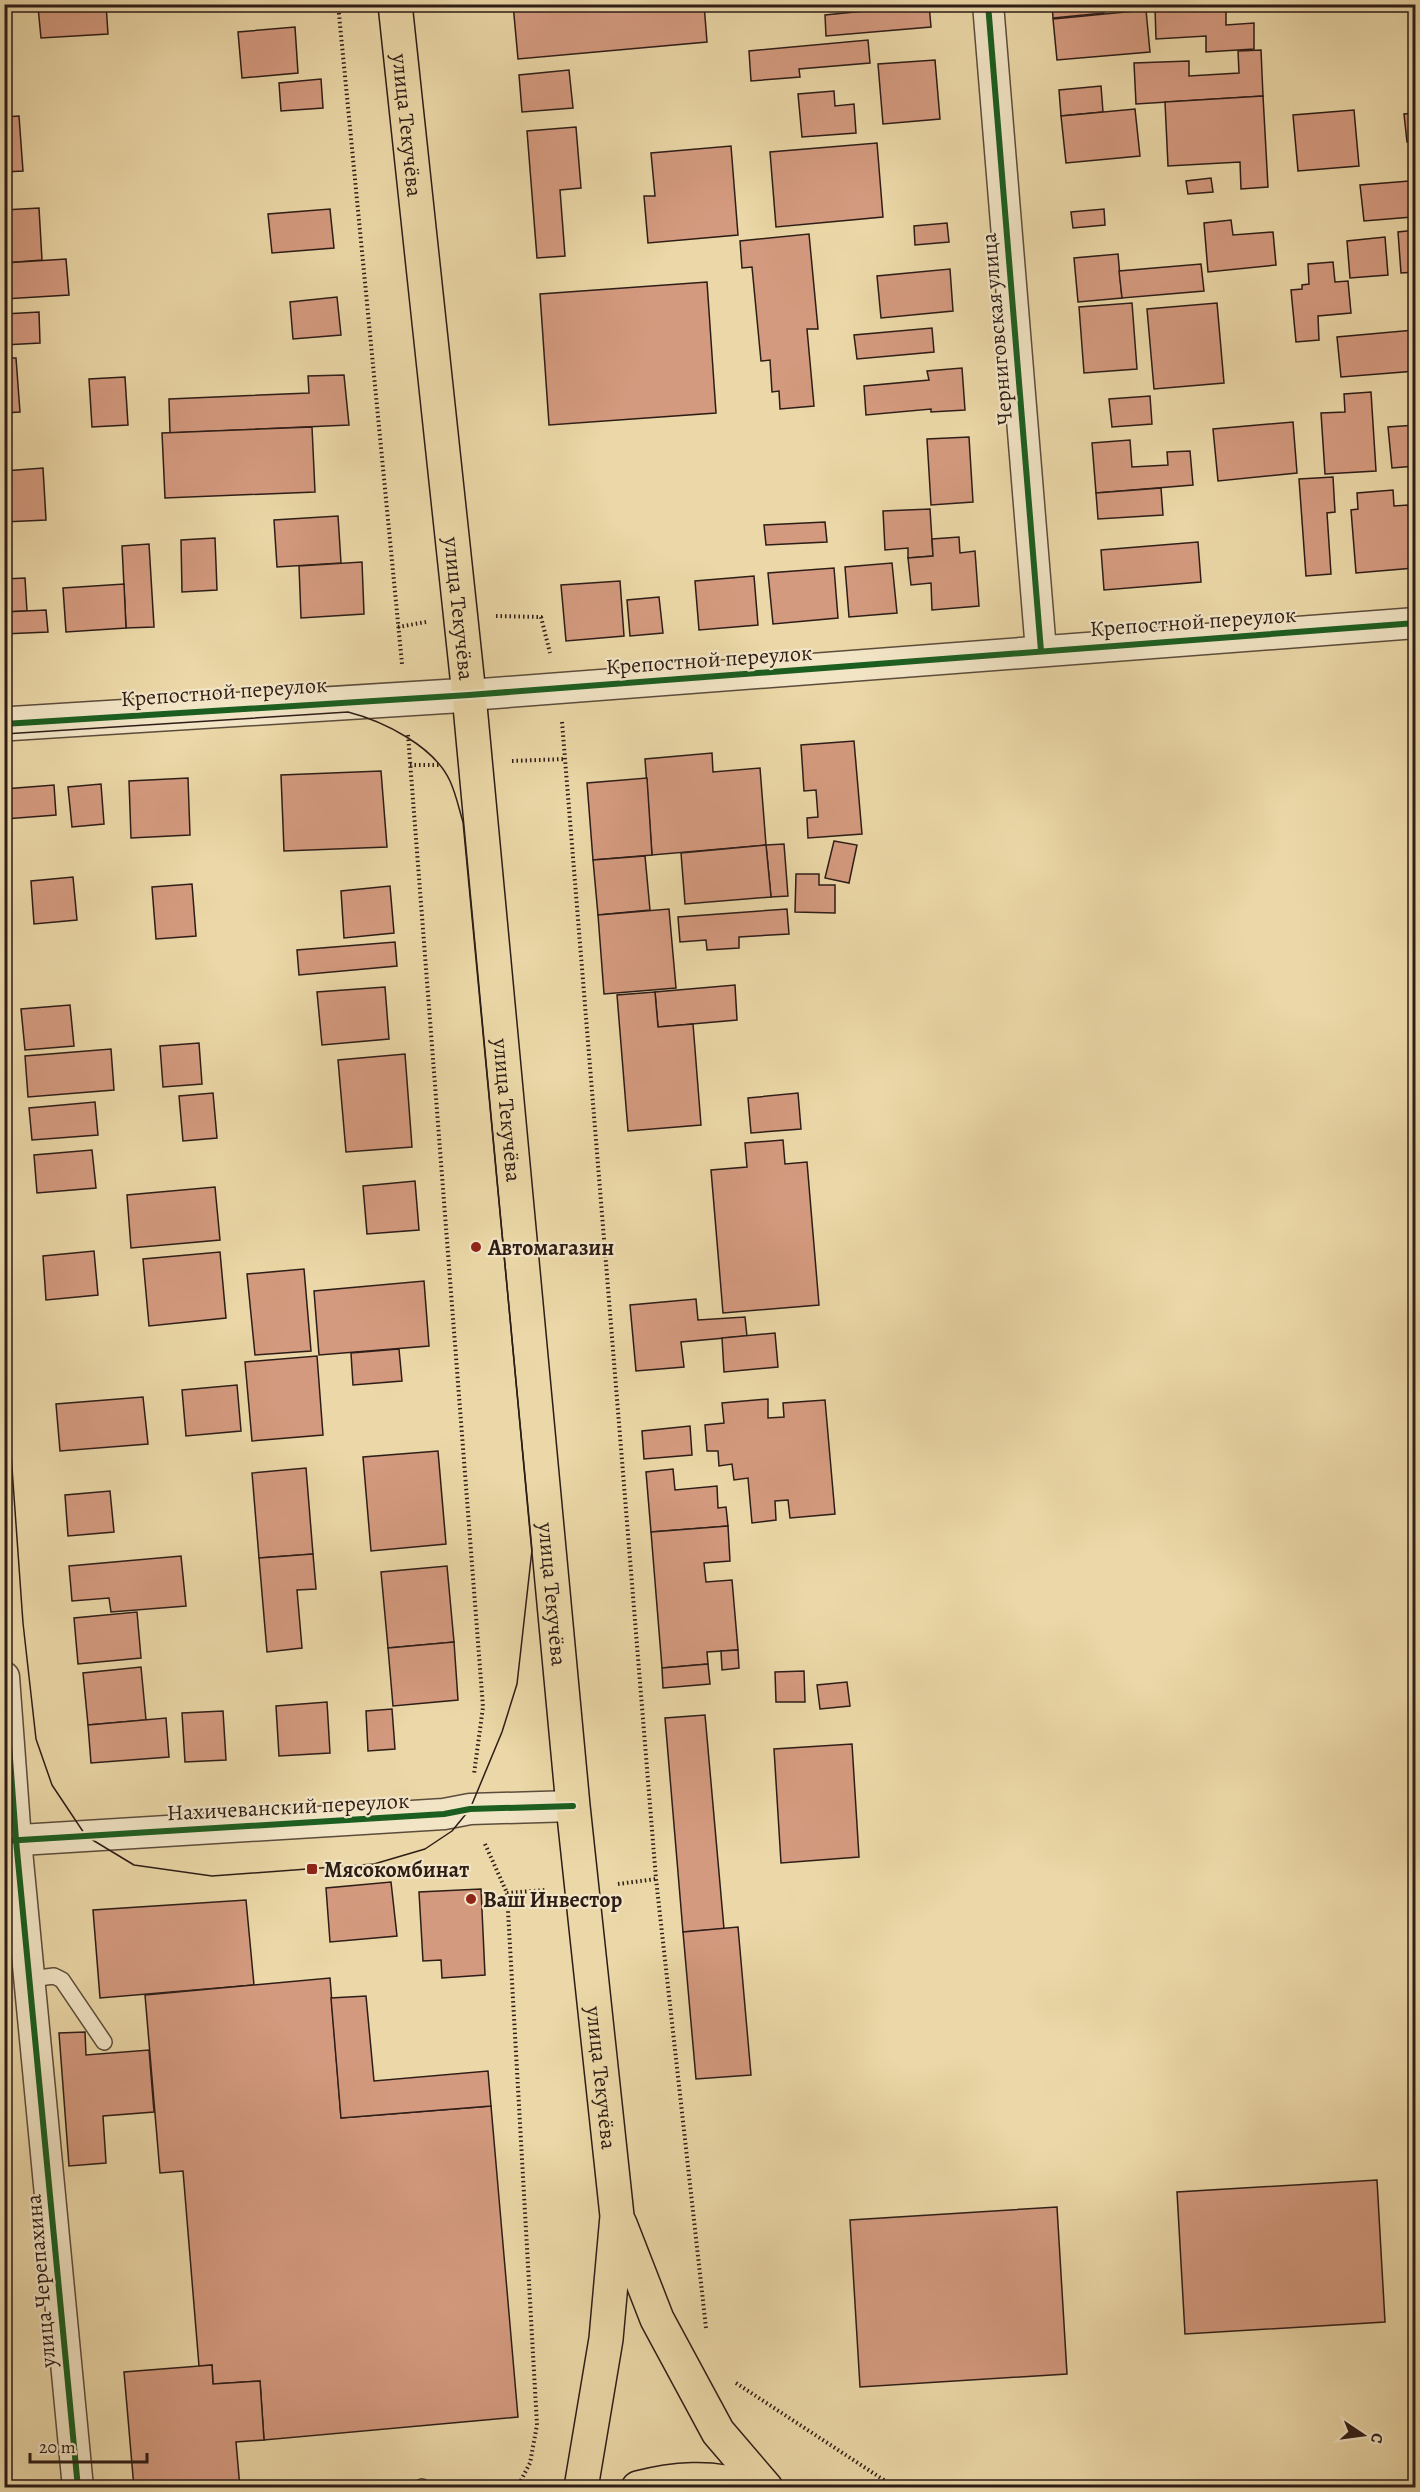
<svg xmlns="http://www.w3.org/2000/svg" width="1420" height="2492" font-family="Alegreya,serif">
<rect width="100%" height="100%" fill="#ebd7a7"/>
<filter id="stains"><feTurbulence type="fractalNoise" baseFrequency=".00333" numOctaves="4"/><feColorMatrix values="0 0 0 0 .2 0 0 0 0 .09 0 0 0 0 .02 0 0 0 .5 -.17"/></filter>
<radialGradient id="worn" r=".72"><stop offset=".6" stop-color="#630" stop-opacity="0"/><stop offset="1" stop-color="#630" stop-opacity=".3"/></radialGradient>
<g fill="#d49a7f" stroke="#2d1d17" stroke-width="1.5">
<path d="M 106,4 L 108,34 L 41,38 L 38,7 Z"/>
<path d="M 513,4 L 704,4 L 707,42 L 518,59 Z"/>
<path d="M 863,4 L 929,4 L 931,27 L 826,36 L 825,15 L 864,11 Z"/>
<path d="M 1052,4 L 1103,4 L 1104,13 L 1053,18 Z"/>
<path d="M 1226,4 L 1226,25 L 1254,23 L 1254,49 L 1206,52 L 1206,36 L 1156,39 L 1155,8 Z"/>
<path d="M 1146,10 L 1150,52 L 1057,60 L 1053,19 Z"/>
<path d="M 295,27 L 298,73 L 242,78 L 238,32 Z"/>
<path d="M 868,40 L 870,63 L 799,69 L 800,77 L 751,81 L 749,51 Z"/>
<path d="M 1261,50 L 1263,96 L 1136,104 L 1134,63 L 1189,61 L 1189,76 L 1239,73 L 1238,51 Z"/>
<path d="M 935,60 L 940,119 L 883,124 L 878,64 Z"/>
<path d="M 569,70 L 573,108 L 522,112 L 519,75 Z"/>
<path d="M 321,79 L 323,108 L 281,111 L 279,83 Z"/>
<path d="M 1101,86 L 1103,112 L 1061,116 L 1059,90 Z"/>
<path d="M 834,91 L 835,106 L 854,104 L 856,133 L 802,137 L 798,94 Z"/>
<path d="M 1263,96 L 1268,187 L 1241,189 L 1240,162 L 1168,166 L 1165,102 Z"/>
<path d="M 1135,109 L 1140,156 L 1066,163 L 1061,116 Z"/>
<path d="M 1354,110 L 1359,166 L 1298,171 L 1293,115 Z"/>
<path d="M 1416,113 L 1416,141 L 1407,142 L 1404,114 Z"/>
<path d="M 19,116 L 23,171 L 4,172 L 4,117 Z"/>
<path d="M 576,127 L 581,188 L 560,190 L 565,256 L 537,258 L 527,131 Z"/>
<path d="M 877,143 L 883,217 L 776,227 L 770,152 Z"/>
<path d="M 731,146 L 738,235 L 648,243 L 644,196 L 655,196 L 651,153 Z"/>
<path d="M 1211,178 L 1213,192 L 1188,194 L 1186,181 Z"/>
<path d="M 1409,181 L 1412,217 L 1364,221 L 1360,185 Z"/>
<path d="M 39,208 L 42,260 L 4,263 L 4,210 Z"/>
<path d="M 330,209 L 334,248 L 272,253 L 268,214 Z"/>
<path d="M 1104,209 L 1105,225 L 1073,228 L 1071,212 Z"/>
<path d="M 1231,220 L 1233,235 L 1273,232 L 1276,265 L 1208,272 L 1204,223 Z"/>
<path d="M 947,223 L 949,242 L 915,245 L 914,226 Z"/>
<path d="M 1416,230 L 1416,272 L 1401,273 L 1398,232 Z"/>
<path d="M 809,234 L 818,329 L 807,329 L 814,406 L 780,409 L 779,391 L 772,392 L 770,360 L 761,361 L 752,267 L 742,268 L 740,241 Z"/>
<path d="M 1385,237 L 1388,275 L 1350,278 L 1347,241 Z"/>
<path d="M 1118,254 L 1122,298 L 1078,302 L 1074,258 Z"/>
<path d="M 66,259 L 69,295 L 4,299 L 4,263 Z"/>
<path d="M 1333,262 L 1335,282 L 1348,281 L 1351,313 L 1318,316 L 1319,340 L 1296,342 L 1291,290 L 1302,289 L 1302,285 L 1309,284 L 1308,264 Z"/>
<path d="M 1201,264 L 1204,291 L 1122,298 L 1119,271 Z"/>
<path d="M 950,269 L 953,311 L 881,318 L 877,276 Z"/>
<path d="M 707,282 L 716,413 L 549,425 L 540,294 Z"/>
<path d="M 337,297 L 341,335 L 293,339 L 290,302 Z"/>
<path d="M 1132,303 L 1137,369 L 1084,373 L 1079,307 Z"/>
<path d="M 1217,303 L 1224,383 L 1154,389 L 1147,309 Z"/>
<path d="M 39,312 L 40,343 L 4,345 L 4,314 Z"/>
<path d="M 932,328 L 934,352 L 857,359 L 854,335 Z"/>
<path d="M 1414,330 L 1416,371 L 1341,377 L 1337,337 Z"/>
<path d="M 4,358 L 16,358 L 20,412 L 4,413 Z"/>
<path d="M 962,368 L 965,410 L 931,412 L 931,409 L 866,415 L 864,386 L 929,380 L 927,371 Z"/>
<path d="M 344,375 L 349,425 L 170,433 L 169,399 L 309,393 L 308,376 Z"/>
<path d="M 125,377 L 128,425 L 92,427 L 89,379 Z"/>
<path d="M 1371,392 L 1376,471 L 1325,474 L 1321,413 L 1345,412 L 1344,394 Z"/>
<path d="M 1150,396 L 1152,424 L 1112,427 L 1109,399 Z"/>
<path d="M 1293,422 L 1297,473 L 1218,481 L 1213,429 Z"/>
<path d="M 1416,425 L 1416,466 L 1392,468 L 1388,427 Z"/>
<path d="M 312,427 L 315,492 L 165,498 L 162,433 Z"/>
<path d="M 969,437 L 973,502 L 931,505 L 927,439 Z"/>
<path d="M 1130,440 L 1132,467 L 1168,465 L 1167,452 L 1190,451 L 1193,485 L 1096,493 L 1092,443 Z"/>
<path d="M 43,468 L 46,520 L 4,522 L 4,471 Z"/>
<path d="M 1333,477 L 1335,512 L 1327,513 L 1331,574 L 1306,576 L 1299,479 Z"/>
<path d="M 1161,488 L 1163,515 L 1098,519 L 1096,493 Z"/>
<path d="M 1393,490 L 1394,506 L 1408,505 L 1414,568 L 1356,573 L 1351,510 L 1358,509 L 1357,493 Z"/>
<path d="M 930,509 L 933,556 L 908,558 L 908,548 L 885,550 L 883,511 Z"/>
<path d="M 338,516 L 341,563 L 277,567 L 274,520 Z"/>
<path d="M 825,522 L 827,542 L 766,545 L 764,525 Z"/>
<path d="M 959,537 L 960,553 L 975,551 L 979,606 L 932,610 L 931,583 L 911,585 L 908,558 L 933,556 L 932,539 Z"/>
<path d="M 215,538 L 217,590 L 182,592 L 181,540 Z"/>
<path d="M 1198,542 L 1201,582 L 1104,590 L 1101,550 Z"/>
<path d="M 149,544 L 154,627 L 126,628 L 122,546 Z"/>
<path d="M 362,562 L 364,614 L 301,618 L 299,566 Z"/>
<path d="M 892,563 L 897,613 L 849,617 L 845,567 Z"/>
<path d="M 834,568 L 838,618 L 773,624 L 768,573 Z"/>
<path d="M 754,576 L 758,625 L 699,630 L 695,581 Z"/>
<path d="M 25,578 L 27,611 L 4,612 L 4,579 Z"/>
<path d="M 620,581 L 624,636 L 566,641 L 561,585 Z"/>
<path d="M 124,584 L 126,628 L 66,632 L 63,588 Z"/>
<path d="M 659,597 L 663,633 L 630,636 L 627,600 Z"/>
<path d="M 46,610 L 48,632 L 4,634 L 4,612 Z"/>
<path d="M 854,741 L 862,834 L 808,838 L 807,818 L 818,817 L 816,790 L 804,791 L 801,745 Z"/>
<path d="M 712,753 L 713,772 L 760,768 L 766,845 L 652,855 L 645,759 Z"/>
<path d="M 381,771 L 387,847 L 284,851 L 281,775 Z"/>
<path d="M 188,778 L 190,835 L 131,838 L 129,781 Z"/>
<path d="M 647,778 L 652,855 L 593,860 L 587,783 Z"/>
<path d="M 101,784 L 104,824 L 72,827 L 68,787 Z"/>
<path d="M 54,785 L 56,815 L 5,819 L 4,789 Z"/>
<path d="M 834,841 L 857,845 L 849,883 L 825,878 Z"/>
<path d="M 784,844 L 788,896 L 771,897 L 766,845 Z"/>
<path d="M 766,845 L 771,897 L 685,904 L 681,853 Z"/>
<path d="M 645,856 L 650,910 L 598,915 L 593,860 Z"/>
<path d="M 796,874 L 819,874 L 819,885 L 835,885 L 835,913 L 795,912 Z"/>
<path d="M 73,877 L 77,920 L 34,924 L 31,881 Z"/>
<path d="M 192,884 L 196,936 L 156,939 L 152,887 Z"/>
<path d="M 390,886 L 394,933 L 344,938 L 341,891 Z"/>
<path d="M 669,909 L 676,988 L 604,994 L 598,915 Z"/>
<path d="M 787,909 L 789,934 L 739,937 L 739,948 L 707,950 L 706,940 L 680,942 L 678,917 Z"/>
<path d="M 395,942 L 397,966 L 299,975 L 297,950 Z"/>
<path d="M 735,985 L 737,1020 L 658,1027 L 655,992 Z"/>
<path d="M 385,987 L 389,1039 L 322,1045 L 317,992 Z"/>
<path d="M 655,992 L 658,1027 L 693,1024 L 701,1125 L 628,1131 L 617,995 Z"/>
<path d="M 70,1005 L 74,1046 L 25,1050 L 21,1009 Z"/>
<path d="M 199,1043 L 202,1084 L 163,1087 L 160,1046 Z"/>
<path d="M 111,1049 L 114,1090 L 28,1097 L 25,1056 Z"/>
<path d="M 405,1054 L 412,1147 L 346,1152 L 338,1060 Z"/>
<path d="M 213,1093 L 217,1138 L 183,1141 L 179,1096 Z"/>
<path d="M 798,1093 L 801,1129 L 751,1133 L 748,1098 Z"/>
<path d="M 95,1102 L 98,1135 L 32,1140 L 29,1108 Z"/>
<path d="M 783,1140 L 785,1164 L 807,1162 L 819,1305 L 723,1313 L 711,1170 L 747,1167 L 745,1143 Z"/>
<path d="M 92,1150 L 96,1188 L 37,1193 L 34,1155 Z"/>
<path d="M 415,1181 L 419,1230 L 367,1234 L 363,1186 Z"/>
<path d="M 215,1187 L 220,1240 L 131,1248 L 127,1195 Z"/>
<path d="M 94,1251 L 98,1295 L 46,1300 L 43,1256 Z"/>
<path d="M 220,1252 L 226,1318 L 149,1326 L 143,1259 Z"/>
<path d="M 304,1269 L 311,1351 L 255,1355 L 247,1274 Z"/>
<path d="M 424,1281 L 429,1346 L 319,1355 L 314,1291 Z"/>
<path d="M 696,1299 L 698,1320 L 745,1317 L 747,1336 L 681,1342 L 684,1367 L 636,1371 L 630,1305 Z"/>
<path d="M 775,1333 L 778,1367 L 724,1372 L 722,1338 Z"/>
<path d="M 399,1349 L 402,1381 L 353,1385 L 351,1353 Z"/>
<path d="M 317,1356 L 323,1435 L 252,1441 L 245,1362 Z"/>
<path d="M 237,1385 L 241,1431 L 186,1436 L 182,1390 Z"/>
<path d="M 143,1397 L 148,1444 L 60,1451 L 56,1404 Z"/>
<path d="M 768,1399 L 768,1418 L 784,1417 L 783,1403 L 825,1400 L 835,1514 L 790,1518 L 788,1500 L 775,1501 L 776,1520 L 752,1523 L 748,1478 L 734,1480 L 732,1464 L 719,1466 L 718,1451 L 707,1451 L 705,1425 L 724,1423 L 722,1403 Z"/>
<path d="M 690,1426 L 692,1455 L 644,1459 L 642,1431 Z"/>
<path d="M 438,1451 L 446,1544 L 371,1551 L 363,1457 Z"/>
<path d="M 306,1468 L 313,1554 L 259,1558 L 252,1473 Z"/>
<path d="M 673,1469 L 675,1490 L 717,1486 L 718,1508 L 726,1507 L 728,1526 L 651,1532 L 646,1472 Z"/>
<path d="M 110,1491 L 114,1532 L 68,1536 L 65,1495 Z"/>
<path d="M 728,1526 L 730,1561 L 704,1563 L 706,1582 L 732,1580 L 738,1650 L 707,1652 L 708,1664 L 662,1668 L 651,1532 Z"/>
<path d="M 313,1554 L 316,1589 L 297,1590 L 302,1648 L 267,1652 L 259,1558 Z"/>
<path d="M 181,1556 L 186,1606 L 111,1612 L 109,1598 L 72,1601 L 69,1566 Z"/>
<path d="M 447,1566 L 454,1642 L 388,1648 L 381,1572 Z"/>
<path d="M 137,1612 L 141,1658 L 78,1664 L 74,1618 Z"/>
<path d="M 454,1642 L 458,1700 L 393,1706 L 388,1648 Z"/>
<path d="M 738,1650 L 739,1668 L 722,1670 L 721,1651 Z"/>
<path d="M 708,1664 L 710,1684 L 663,1688 L 662,1668 Z"/>
<path d="M 141,1667 L 146,1720 L 88,1725 L 83,1673 Z"/>
<path d="M 804,1671 L 805,1702 L 776,1702 L 775,1672 Z"/>
<path d="M 847,1682 L 850,1706 L 820,1709 L 817,1685 Z"/>
<path d="M 327,1702 L 330,1753 L 279,1756 L 276,1706 Z"/>
<path d="M 392,1709 L 395,1749 L 368,1751 L 366,1711 Z"/>
<path d="M 223,1711 L 226,1760 L 185,1762 L 182,1713 Z"/>
<path d="M 705,1715 L 724,1929 L 683,1932 L 665,1718 Z"/>
<path d="M 166,1718 L 169,1757 L 91,1763 L 88,1725 Z"/>
<path d="M 852,1744 L 859,1857 L 781,1863 L 774,1749 Z"/>
<path d="M 391,1882 L 397,1936 L 330,1942 L 326,1888 Z"/>
<path d="M 481,1889 L 485,1975 L 442,1978 L 441,1960 L 423,1961 L 419,1892 Z"/>
<path d="M 246,1900 L 254,1985 L 100,1998 L 93,1910 Z"/>
<path d="M 738,1927 L 751,2075 L 696,2079 L 683,1932 Z"/>
<path d="M 330,1978 L 341,2118 L 491,2106 L 518,2417 L 264,2440 L 260,2381 L 213,2384 L 212,2365 L 199,2366 L 183,2171 L 160,2173 L 145,1995 Z"/>
<path d="M 366,1996 L 374,2081 L 488,2071 L 491,2106 L 341,2118 L 331,1998 Z"/>
<path d="M 85,2032 L 86,2055 L 149,2050 L 154,2112 L 103,2116 L 106,2163 L 69,2166 L 59,2033 Z"/>
<path d="M 1377,2180 L 1385,2322 L 1185,2334 L 1177,2192 Z"/>
<path d="M 1057,2207 L 1067,2374 L 860,2387 L 850,2220 Z"/>
<path d="M 4,2273 L 9,2318 L 4,2318 Z"/>
<path d="M 212,2365 L 213,2384 L 260,2381 L 264,2440 L 236,2442 L 240,2488 L 134,2488 L 124,2372 Z"/>
</g>
<g fill="none" stroke-linecap="round" stroke-linejoin="round">
<defs>
<g id="service">
<path d="M 30,1979 L 54,1976 L 62,1980 L 104,2042"/>
<path d="M 420,2488 L 422,2487"/>
</g>
<g id="minor">
<path d="M 988,4 L 1041,651"/>
<path d="M 469,695 L 1416,623"/>
<path d="M 4,1677 L 16,1840 L 78,2488"/>
<path d="M 4,1841 L 444,1814 L 470,1809 L 573,1806"/>
</g>
<path id="tertiary" d="M 4,724 L 469,695"/>
<g id="primary">
<path id="s1" d="M 395,4 L 469,695 L 573,1806 L 617,2216 L 606,2339 L 581,2488"/>
<path d="M 620,2224 L 657,2319 L 718,2432 L 766,2488"/>
<path d="M 638,2488 C 672,2479 713,2475 746,2488"/>
</g>
</defs>
<use href="#service" stroke="#5c4c3b" stroke-width="18"/>
<use href="#minor" stroke="#5c4c3b" stroke-width="33"/>
<use href="#tertiary" stroke="#5c4c3b" stroke-width="36"/>
<use href="#primary" stroke="#2d1d17" stroke-width="36"/>
<g stroke="#2d1d17" stroke-width="4" stroke-dasharray="1.5 3" stroke-linecap="butt">
<path d="M 338,4 L 402,664"/>
<path d="M 496,616 L 541,617 L 550,653"/>
<path d="M 398,627 L 426,622"/>
<path d="M 562,722 L 656,1879 L 706,2328"/>
<path d="M 408,735 L 483,1707 L 474,1774"/>
<path d="M 512,761 L 565,759"/>
<path d="M 410,765 L 439,765"/>
<path d="M 485,1844 L 507,1893 L 537,2425 L 530,2463 L 517,2488"/>
<path d="M 618,1884 L 656,1879"/>
<path d="M 507,1893 L 545,1890"/>
<path d="M 736,2383 L 896,2488"/>
</g>
<use href="#service" stroke="#f2e5c6" stroke-width="15"/>
<use href="#minor" stroke="#f2e5c6" stroke-width="30"/>
<use href="#tertiary" stroke="#f2e5c6" stroke-width="33"/>
<use href="#primary" stroke="#ebd7a7" stroke-width="33"/>
<path stroke="#2d1d17" stroke-width="1.5" d="M 4,734 L 348,712 C 383,721 434,746 450,781 C 456,794 459,809 463,822 L 532,1550 L 517,1684 L 502,1732 L 470,1809 L 452,1831 L 425,1849 L 374,1864 L 212,1876 L 134,1865 L 86,1836 L 52,1785 L 36,1739 L 23,1623 L 4,1355"/>
<defs>
<g id="cycleway">
<path d="M 988,4 L 1041,651"/>
<path d="M 4,724 L 469,695 L 1416,623"/>
<path d="M 4,1677 L 16,1840 L 78,2488"/>
<path d="M 4,1841 L 444,1814 L 470,1809 L 573,1806"/>
</g>
</defs>
<use href="#cycleway" stroke="#f2e5c6" stroke-width="10"/>
<use href="#cycleway" stroke="#1b5e20" stroke-width="6"/>
</g>
<g fill="#8f2418" stroke="#f2e5c6" stroke-width="2">
<circle cx="476" cy="1247" r="6"/>
<rect x="306" y="1863" width="12" height="12" rx="3"/>
<circle cx="471" cy="1899" r="6"/>
</g>
<g text-anchor="middle" stroke-width="4.5" stroke-linejoin="round" paint-order="stroke">
<g font-size="22" fill="#2d1d17" stroke="#f2e5c6">
<text dy="8" stroke="none"><textPath href="#s1" startOffset="122">улица Текучёва</textPath></text>
<text transform="translate(996 329) rotate(-95)" y="8">Черниговская улица</text>
<text dy="8" stroke="none"><textPath href="#s1" startOffset="608">улица Текучёва</textPath></text>
<text transform="translate(1193 621) rotate(-4)" y="8">Крепостной переулок</text>
<text transform="translate(709 659) rotate(-4)" y="8">Крепостной переулок</text>
<text transform="translate(224 691) rotate(-4)" y="8">Крепостной переулок</text>
<text dy="8" stroke="none"><textPath href="#s1" startOffset="1112">улица Текучёва</textPath></text>
<text dy="8" stroke="none"><textPath href="#s1" startOffset="1598">улица Текучёва</textPath></text>
<text transform="translate(288 1806) rotate(-3)" y="8">Нахичеванский переулок</text>
<text dy="8" stroke="none"><textPath href="#s1" startOffset="2084">улица Текучёва</textPath></text>
<text transform="translate(40 2281) rotate(-95)" y="8">улица Черепахина</text>
</g>
<g font-size="22" font-weight="bold" fill="#2d1d17" stroke="#f2e5c6" text-anchor="start">
<text x="488" y="1255">Автомагазин</text>
<text x="324" y="1877">Мясокомбинат</text>
<text x="483" y="1907">Ваш Инвестор</text>
</g>
</g>
<rect width="1420" height="2492" fill="none" stroke="#ebd7a7" stroke-width="24"/>
<rect x="6" y="6" width="1408" height="2480" fill="none" stroke="#2d1d17" stroke-width="3"/>
<rect x="12" y="12" width="1396" height="2468" fill="none" stroke="#2d1d17" stroke-width="1.5"/>
<g transform="translate(1363 2435) rotate(103)" stroke="#f2e5c6" stroke-width="4.5" paint-order="stroke">
<path d="M0-4.5L10 22L0 15L-10 22Z" fill="#2d1d17"/>
<text y="-9" font-size="16" font-weight="bold" text-anchor="middle" fill="#2d1d17">С</text>
</g>
<path d="M30 2453v9h117v-9" fill="none" stroke="#2d1d17" stroke-width="3"/>
<text x="39" y="2453" font-size="18" fill="#2d1d17" stroke="#f2e5c6" stroke-width="4.5" paint-order="stroke">20 m</text>
<rect width="100%" height="100%" filter="url(#stains)"/>
<rect width="100%" height="100%" fill="url(#worn)"/>
</svg>
